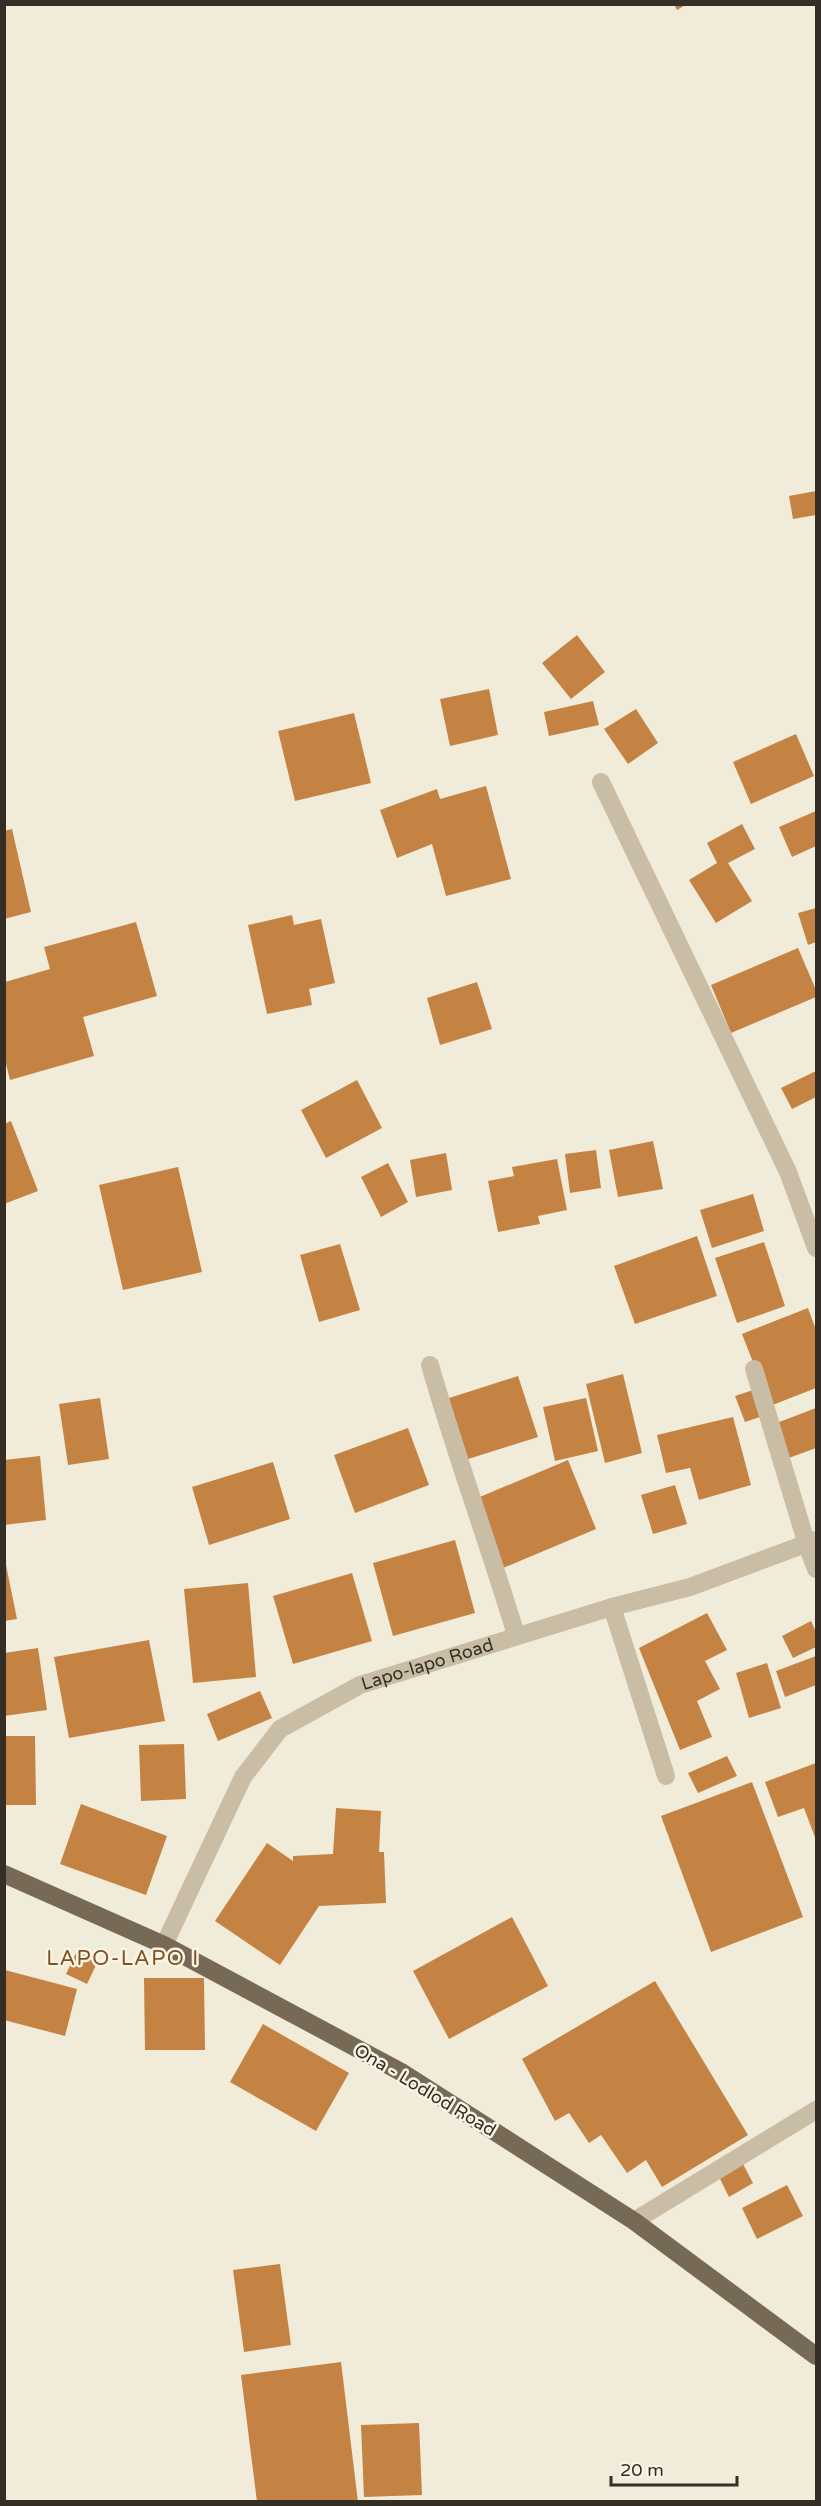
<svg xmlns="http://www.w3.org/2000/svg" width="821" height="2506" font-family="'Varela Round',sans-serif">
<rect width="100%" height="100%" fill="#f1ecd9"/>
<g fill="#c58343">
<path d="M 674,4 L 687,4 L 677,10 Z"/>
<path d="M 816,491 L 816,515 L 793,519 L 789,496 Z"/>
<path d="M 577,635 L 605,672 L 571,699 L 542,663 Z"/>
<path d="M 489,689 L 498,735 L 450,746 L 440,699 Z"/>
<path d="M 593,701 L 599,725 L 549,736 L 544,712 Z"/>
<path d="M 636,709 L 658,743 L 628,764 L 604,729 Z"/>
<path d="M 354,713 L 371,783 L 295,801 L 278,731 Z"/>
<path d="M 796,734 L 814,776 L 751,804 L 733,762 Z"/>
<path d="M 486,786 L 511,879 L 446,896 L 432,844 L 397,858 L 380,810 L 437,789 L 440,799 Z"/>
<path d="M 816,811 L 816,846 L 792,857 L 779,827 Z"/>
<path d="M 742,824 L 755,849 L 728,863 L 752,901 L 716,923 L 689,880 L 717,863 L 707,843 Z"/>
<path d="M 12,829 L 31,912 L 4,919 L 4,831 Z"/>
<path d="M 816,908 L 816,942 L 808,945 L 798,913 Z"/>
<path d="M 292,915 L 294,925 L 321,919 L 335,983 L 309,989 L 312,1005 L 267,1014 L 248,925 Z"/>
<path d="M 136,922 L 157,996 L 83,1017 L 94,1056 L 10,1080 L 5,1060 L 5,982 L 50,969 L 44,947 Z"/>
<path d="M 798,948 L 816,990 L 816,997 L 731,1033 L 711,985 Z"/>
<path d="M 477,982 L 492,1029 L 440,1045 L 427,998 Z"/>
<path d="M 816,1071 L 816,1097 L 792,1109 L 781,1088 Z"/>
<path d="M 357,1080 L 382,1128 L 326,1158 L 301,1110 Z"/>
<path d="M 11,1121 L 38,1191 L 4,1204 L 4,1124 Z"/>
<path d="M 653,1141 L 663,1189 L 618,1197 L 609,1150 Z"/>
<path d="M 596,1150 L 601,1188 L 570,1193 L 565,1154 Z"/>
<path d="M 446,1153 L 452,1190 L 416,1197 L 410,1160 Z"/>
<path d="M 557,1159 L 567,1210 L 538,1216 L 540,1224 L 498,1232 L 488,1181 L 514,1176 L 512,1167 Z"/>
<path d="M 388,1163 L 408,1202 L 381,1217 L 361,1177 Z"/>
<path d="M 178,1167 L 202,1272 L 123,1290 L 99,1185 Z"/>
<path d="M 753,1194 L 764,1231 L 712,1248 L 700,1210 Z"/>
<path d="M 697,1236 L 717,1296 L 635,1324 L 614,1266 Z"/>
<path d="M 764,1242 L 785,1306 L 737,1323 L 715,1258 Z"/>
<path d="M 340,1244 L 360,1310 L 319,1322 L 300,1255 Z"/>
<path d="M 808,1308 L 816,1330 L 816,1388 L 770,1406 L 742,1334 Z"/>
<path d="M 623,1374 L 642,1453 L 605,1463 L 586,1384 Z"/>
<path d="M 518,1376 L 538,1437 L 462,1461 L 443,1400 Z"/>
<path d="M 753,1390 L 763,1416 L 745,1422 L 735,1396 Z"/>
<path d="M 100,1398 L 109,1459 L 68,1465 L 59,1404 Z"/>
<path d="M 586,1398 L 598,1451 L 555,1461 L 543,1407 Z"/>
<path d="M 816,1408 L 816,1448 L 786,1459 L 774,1424 Z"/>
<path d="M 733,1417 L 751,1485 L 699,1500 L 690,1468 L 666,1473 L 657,1435 Z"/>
<path d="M 408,1428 L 429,1485 L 355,1513 L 334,1455 Z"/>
<path d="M 40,1456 L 46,1520 L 4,1525 L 4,1460 Z"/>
<path d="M 568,1460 L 596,1529 L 503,1568 L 475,1499 Z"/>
<path d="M 273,1462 L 290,1519 L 209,1545 L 192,1487 Z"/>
<path d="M 675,1485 L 687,1524 L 653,1534 L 641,1495 Z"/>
<path d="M 455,1540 L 475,1613 L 393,1636 L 373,1563 Z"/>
<path d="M 4,1555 L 17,1619 L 4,1621 Z"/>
<path d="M 352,1573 L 372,1641 L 293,1664 L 273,1596 Z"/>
<path d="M 248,1583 L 256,1677 L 193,1683 L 184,1589 Z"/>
<path d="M 707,1613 L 727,1650 L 705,1661 L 720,1689 L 697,1701 L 712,1737 L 680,1750 L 639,1648 Z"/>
<path d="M 811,1621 L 816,1632 L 816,1647 L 793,1658 L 782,1636 Z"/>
<path d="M 149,1640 L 165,1721 L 69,1738 L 54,1657 Z"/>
<path d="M 38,1648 L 47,1710 L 4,1716 L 4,1653 Z"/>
<path d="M 816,1656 L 816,1685 L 785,1697 L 776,1671 Z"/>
<path d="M 767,1663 L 781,1708 L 749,1718 L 736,1673 Z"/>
<path d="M 260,1691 L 272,1718 L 218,1741 L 207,1714 Z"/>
<path d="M 4,1736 L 35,1736 L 36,1805 L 4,1805 Z"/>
<path d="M 184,1744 L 186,1799 L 141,1801 L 139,1745 Z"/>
<path d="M 727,1756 L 737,1776 L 698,1793 L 688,1773 Z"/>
<path d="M 816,1763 L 816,1840 L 804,1808 L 778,1817 L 765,1782 Z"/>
<path d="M 752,1782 L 803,1917 L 711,1952 L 661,1816 Z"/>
<path d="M 81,1804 L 167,1836 L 146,1895 L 60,1864 Z"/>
<path d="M 336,1808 L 381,1811 L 379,1852 L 384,1852 L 386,1903 L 319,1906 L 280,1965 L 215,1921 L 267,1843 L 293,1861 L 293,1856 L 333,1854 Z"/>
<path d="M 512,1917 L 548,1986 L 449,2039 L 413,1971 Z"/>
<path d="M 77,1951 L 98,1961 L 87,1984 L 66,1974 Z"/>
<path d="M 5,1970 L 77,1989 L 65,2036 L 4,2020 Z"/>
<path d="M 144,1978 L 204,1978 L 205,2050 L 145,2050 Z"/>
<path d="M 655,1981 L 748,2135 L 662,2187 L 646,2160 L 627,2173 L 601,2135 L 589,2143 L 569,2113 L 555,2121 L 522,2059 Z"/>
<path d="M 263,2024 L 349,2073 L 316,2131 L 230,2082 Z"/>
<path d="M 743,2164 L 753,2183 L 729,2197 L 719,2177 Z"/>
<path d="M 787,2185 L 803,2216 L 757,2239 L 742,2208 Z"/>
<path d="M 280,2264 L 291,2345 L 244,2352 L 233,2270 Z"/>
<path d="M 341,2362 L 358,2502 L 257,2502 L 241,2375 Z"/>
<path d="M 419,2423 L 422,2495 L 364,2497 L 361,2425 Z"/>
</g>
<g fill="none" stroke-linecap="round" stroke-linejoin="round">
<g stroke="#c9bea5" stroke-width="18">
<path d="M 601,782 L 788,1172 L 816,1248"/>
<path d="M 430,1365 C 456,1456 489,1545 516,1635"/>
<path d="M 754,1369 L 807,1545 L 816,1569"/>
<path d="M 612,1607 L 666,1776"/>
<path id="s1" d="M 164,1945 L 243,1777 L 280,1729 L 360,1685 L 612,1607 L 690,1587 L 816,1540"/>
<path d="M 634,2221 L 816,2110"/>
</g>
<path stroke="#766a57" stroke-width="18" d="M 4,1874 L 164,1945 L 403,2073 L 634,2221 L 816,2356"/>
</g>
<g text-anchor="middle" stroke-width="5" stroke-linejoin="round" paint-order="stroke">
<g font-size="18" fill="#342e26" stroke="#f9f5e5">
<text dy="6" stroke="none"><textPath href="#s1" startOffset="408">Lapo-lapo Road</textPath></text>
<text transform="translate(425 2090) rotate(31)" y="6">Ona - Lodlod Road</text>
</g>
<g font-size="21" letter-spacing="1.5" fill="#825020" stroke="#f9f5e5">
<text x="123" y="1965">LAPO-LAPO I</text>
</g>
</g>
<rect width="821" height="2506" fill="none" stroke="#342e26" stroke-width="12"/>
<path d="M611 2476v9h126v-9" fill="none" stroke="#342e26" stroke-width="3"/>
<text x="620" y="2476" font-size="18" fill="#342e26" stroke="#f9f5e5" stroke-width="4.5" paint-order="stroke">20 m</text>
</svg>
